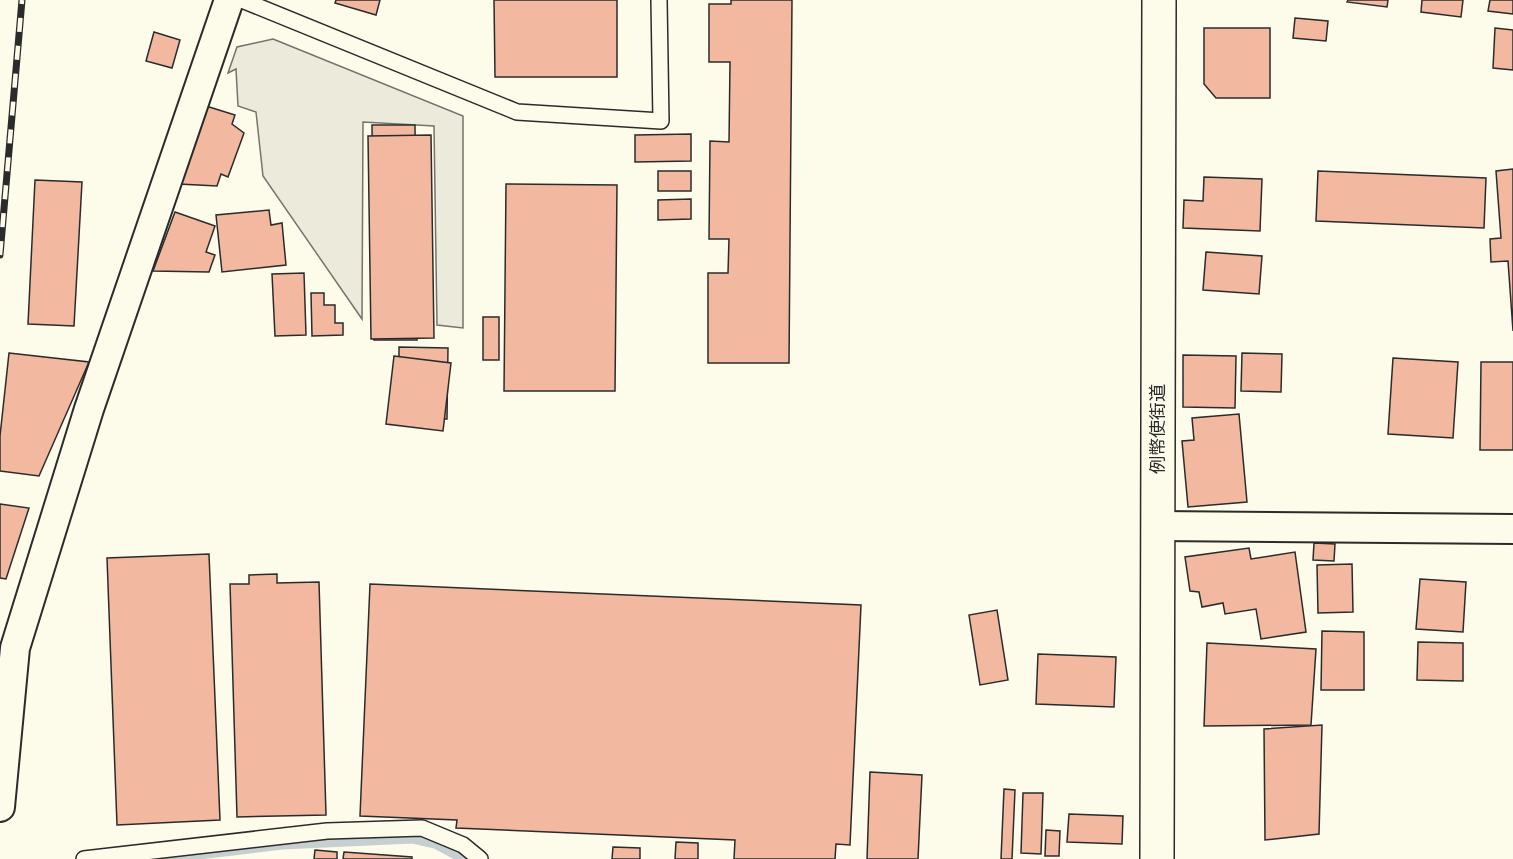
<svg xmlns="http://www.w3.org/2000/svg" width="1513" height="859" font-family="'Space Grotesk','Noto Sans JP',sans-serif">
<rect width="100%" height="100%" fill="#fdfbea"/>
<path fill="#eceadb" stroke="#74746e" stroke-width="1.5" d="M 273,39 L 463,116 L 463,328 L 437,325 L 434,126 L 363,122 L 362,319 L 263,176 L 256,112 L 238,106 L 236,69 L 228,73 L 237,47 Z"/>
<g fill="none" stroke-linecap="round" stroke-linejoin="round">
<path stroke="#c7d0d0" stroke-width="9" d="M 167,859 L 282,845 L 413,839 L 435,844 L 463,859"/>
</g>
<g fill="#f2b8a0" stroke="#2b2b2b" stroke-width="1.5">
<path d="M 336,0 L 380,0 L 376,15 L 335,3 Z"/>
<path d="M 494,0 L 617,0 L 617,77 L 495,77 Z"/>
<path d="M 731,0 L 792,0 L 789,363 L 708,363 L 708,273 L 728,273 L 729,239 L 709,239 L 710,141 L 729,142 L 730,62 L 709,62 L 709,4 L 731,4 Z"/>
<path d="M 1348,0 L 1388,0 L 1387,7 L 1347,2 Z"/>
<path d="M 1422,0 L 1463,0 L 1461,17 L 1421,12 Z"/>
<path d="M 1490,0 L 1513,0 L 1513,14 L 1488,11 Z"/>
<path d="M 1295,18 L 1328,21 L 1326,41 L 1293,38 Z"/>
<path d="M 1204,28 L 1270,28 L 1270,98 L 1216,98 L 1204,84 Z"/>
<path d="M 1495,28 L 1513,30 L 1513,70 L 1493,68 Z"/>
<path d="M 154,32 L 180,40 L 172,68 L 146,61 Z"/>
<path d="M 206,106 L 235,115 L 232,124 L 244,133 L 228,177 L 221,174 L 217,186 L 179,184 Z"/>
<path d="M 372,125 L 415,125 L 417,340 L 374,340 Z"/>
<path d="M 691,134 L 691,161 L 635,162 L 635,135 Z"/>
<path d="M 431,135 L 434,338 L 371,339 L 368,136 Z"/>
<path d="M 1513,169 L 1513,331 L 1508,261 L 1491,262 L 1490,239 L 1501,238 L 1496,171 Z"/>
<rect x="658" y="171" width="33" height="20"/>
<path d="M 1318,171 L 1486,178 L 1484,228 L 1316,221 Z"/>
<path d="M 1204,177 L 1262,179 L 1260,231 L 1183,228 L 1184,200 L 1203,201 Z"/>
<path d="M 35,180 L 82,182 L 74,326 L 28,324 Z"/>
<path d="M 506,184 L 617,185 L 615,391 L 504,391 Z"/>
<path d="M 691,199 L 691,219 L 658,220 L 658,200 Z"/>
<path d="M 269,210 L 271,225 L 282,223 L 286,265 L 222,272 L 216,215 Z"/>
<path d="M 175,212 L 215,226 L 206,252 L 215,255 L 209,272 L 153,271 Z"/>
<path d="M 1206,252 L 1262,256 L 1259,294 L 1203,290 Z"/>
<path d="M 304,273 L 306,335 L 275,336 L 272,274 Z"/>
<path d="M 311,293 L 324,293 L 324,305 L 335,305 L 335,323 L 343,323 L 343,335 L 312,336 Z"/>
<rect x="483" y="317" width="16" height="43"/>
<path d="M 399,347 L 448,348 L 447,419 L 399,418 Z"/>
<path d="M 9,353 L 89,362 L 39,476 L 0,471 L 0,436 Z"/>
<path d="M 1242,353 L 1282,354 L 1281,392 L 1241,391 Z"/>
<path d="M 1183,355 L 1236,356 L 1235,408 L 1183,407 Z"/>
<path d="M 394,356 L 451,363 L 443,431 L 386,424 Z"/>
<path d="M 1393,358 L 1458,362 L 1453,438 L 1388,434 Z"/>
<path d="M 1481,362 L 1513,362 L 1513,450 L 1480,450 Z"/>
<path d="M 1239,414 L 1247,502 L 1188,507 L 1182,441 L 1194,440 L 1192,418 Z"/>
<path d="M 0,504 L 29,508 L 6,579 L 0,578 Z"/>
<path d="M 1314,543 L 1335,544 L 1334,561 L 1313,560 Z"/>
<path d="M 1249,548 L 1251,559 L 1295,552 L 1306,632 L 1261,639 L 1256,609 L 1225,614 L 1223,603 L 1202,607 L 1199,592 L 1190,591 L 1185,557 Z"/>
<path d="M 209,554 L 220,820 L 117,825 L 107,558 Z"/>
<path d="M 1352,564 L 1353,612 L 1318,613 L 1317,565 Z"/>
<path d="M 277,574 L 277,583 L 319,582 L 326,815 L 237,817 L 230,584 L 249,584 L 249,575 Z"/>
<path d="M 1420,579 L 1466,582 L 1463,632 L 1416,629 Z"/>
<path d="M 370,584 L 861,605 L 850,845 L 836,844 L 835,859 L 734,859 L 735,840 L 456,828 L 457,820 L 360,816 Z"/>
<path d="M 997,610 L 1008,680 L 980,685 L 969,615 Z"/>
<path d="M 1322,631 L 1364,632 L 1364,690 L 1321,690 Z"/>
<path d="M 1418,642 L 1463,643 L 1463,681 L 1417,680 Z"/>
<path d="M 1207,643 L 1316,649 L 1311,725 L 1204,726 Z"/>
<path d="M 1038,654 L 1116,657 L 1114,707 L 1036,704 Z"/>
<path d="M 1322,725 L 1319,834 L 1265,840 L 1264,729 Z"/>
<path d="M 870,772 L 922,775 L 918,859 L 867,859 Z"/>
<path d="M 1004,789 L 1015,790 L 1012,859 L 1001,859 Z"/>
<path d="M 1023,793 L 1043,793 L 1041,854 L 1021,853 Z"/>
<path d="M 1069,814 L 1123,816 L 1122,844 L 1067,842 Z"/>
<path d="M 1046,830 L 1060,831 L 1059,856 L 1045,856 Z"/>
<path d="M 676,842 L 698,843 L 698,859 L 675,859 Z"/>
<path d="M 613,847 L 640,848 L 640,859 L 612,859 Z"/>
<path d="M 315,850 L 337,852 L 337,859 L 314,859 Z"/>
<path d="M 344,852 L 412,857 L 412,859 L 343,859 Z"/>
</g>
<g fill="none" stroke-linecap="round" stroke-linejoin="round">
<defs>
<g id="lane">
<path d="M 242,0 L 517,112 L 661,121 L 659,0"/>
<path d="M 84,859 L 327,831 L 422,828 L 463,845 L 480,859"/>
</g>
<g id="street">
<path d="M 1158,526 L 1513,529"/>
<path d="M 0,807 L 15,648 L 89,409 L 229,0"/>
</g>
<path id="primary" d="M 1157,859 L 1159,0"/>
</defs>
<use href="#lane" stroke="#2b2b2b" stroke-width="18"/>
<use href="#street" stroke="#2b2b2b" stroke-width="32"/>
<use href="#primary" stroke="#2b2b2b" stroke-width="36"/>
<use href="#lane" stroke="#fdfbea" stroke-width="15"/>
<use href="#street" stroke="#fdfbea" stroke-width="28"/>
<use href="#primary" stroke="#fdfbea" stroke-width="33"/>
<defs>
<path id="rail" d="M 0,255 L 22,0"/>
</defs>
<use href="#rail" stroke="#2b2b2b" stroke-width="7"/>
<use href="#rail" stroke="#fdfbea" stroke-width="4.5" stroke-dasharray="14" stroke-linecap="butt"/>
</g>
<g text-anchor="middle" stroke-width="4.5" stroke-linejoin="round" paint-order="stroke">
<g font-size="18" fill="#2b2b2b" stroke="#fdfbea">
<text transform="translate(1158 429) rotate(-90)" y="6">例幣使街道</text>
</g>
</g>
</svg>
